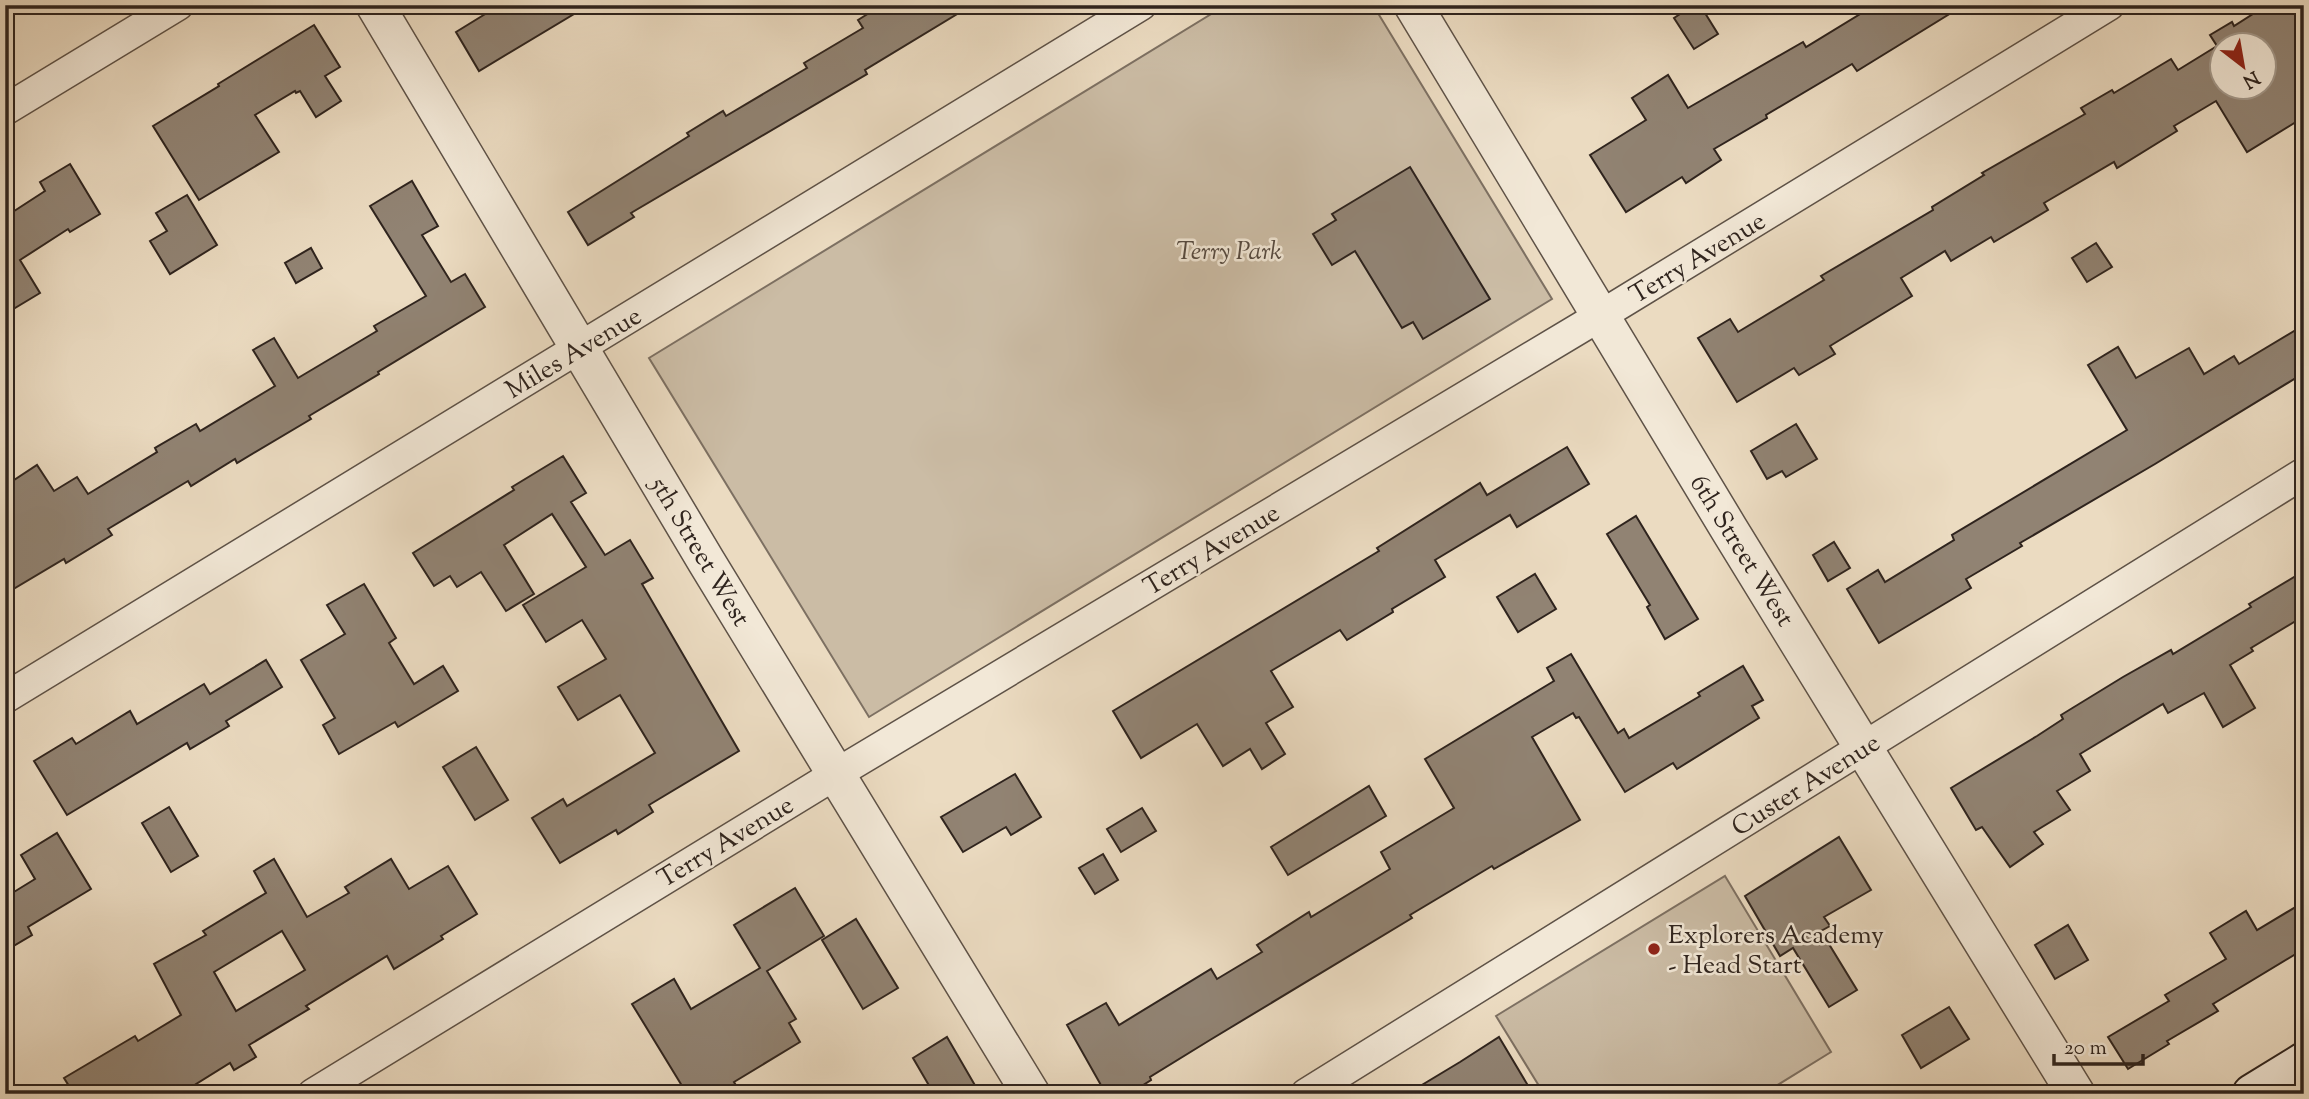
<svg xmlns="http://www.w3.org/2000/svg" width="2309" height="1099" font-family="'Sorts Mill Goudy',serif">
<rect width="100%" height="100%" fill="#ebdbc1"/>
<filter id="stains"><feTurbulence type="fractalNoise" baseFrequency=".00286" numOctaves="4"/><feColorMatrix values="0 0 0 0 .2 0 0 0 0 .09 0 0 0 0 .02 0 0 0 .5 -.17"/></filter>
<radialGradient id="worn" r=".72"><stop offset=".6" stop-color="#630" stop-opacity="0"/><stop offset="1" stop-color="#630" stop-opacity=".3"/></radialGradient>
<g fill="#cbbca5" stroke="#7d7062" stroke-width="2">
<path d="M 1226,5 L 1373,5 L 1552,299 L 869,717 L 649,358 Z"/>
<path d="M 1725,876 L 1831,1052 L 1763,1094 L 1544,1094 L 1496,1016 Z"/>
</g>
<g fill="#918373" stroke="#2f241e" stroke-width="2" fill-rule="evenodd">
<path d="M 500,5 L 589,5 L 479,71 L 456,32 Z"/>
<path d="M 882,5 L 972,5 L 865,70 L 867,74 L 631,213 L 634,217 L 588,245 L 568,212 L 689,136 L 687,133 L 723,111 L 726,116 L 807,68 L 804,63 L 863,28 L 858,20 Z"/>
<path d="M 1694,5 L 1700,5 L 1718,34 L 1694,49 L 1674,18 Z"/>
<path d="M 1875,5 L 1964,5 L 1857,71 L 1852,64 L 1766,115 L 1767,118 L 1714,149 L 1721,160 L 1686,183 L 1682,177 L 1626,212 L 1590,155 L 1646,120 L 1632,98 L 1668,75 L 1688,108 L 1803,42 L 1806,47 Z"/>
<path d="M 2267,5 L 2294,5 L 2304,21 L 2304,117 L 2247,152 L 2216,101 L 2174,126 L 2177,131 L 2117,168 L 2114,162 L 2044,203 L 2048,210 L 1994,242 L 1991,237 L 1951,261 L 1945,251 L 1901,278 L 1912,296 L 1830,346 L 1835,354 L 1799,375 L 1794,368 L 1737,402 L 1698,338 L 1730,319 L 1738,332 L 1824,280 L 1821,276 L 1933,210 L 1932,207 L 1984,175 L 1982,173 L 2085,114 L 2081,108 L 2112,90 L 2114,93 L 2171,59 L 2178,70 L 2217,46 L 2210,35 L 2232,22 L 2234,26 ZM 2222,46 L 2264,46 L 2264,88 L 2222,88 Z"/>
<path d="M 314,25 L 340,67 L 325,76 L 341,101 L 316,117 L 300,91 L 296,93 L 295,91 L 255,115 L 279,152 L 199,200 L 153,126 L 219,86 L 218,84 Z"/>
<path d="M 70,164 L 100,214 L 70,232 L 68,229 L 20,260 L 40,293 L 5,314 L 5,217 L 45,191 L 40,182 Z"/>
<path d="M 1410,167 L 1490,299 L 1423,339 L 1413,322 L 1402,328 L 1355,251 L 1332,265 L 1313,234 L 1336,220 L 1332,214 Z"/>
<path d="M 412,181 L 438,226 L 422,235 L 451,282 L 465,274 L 485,307 L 378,372 L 379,374 L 309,416 L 311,419 L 237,463 L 235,459 L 191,486 L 188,481 L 108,529 L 112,535 L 66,563 L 64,559 L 5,594 L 5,486 L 37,465 L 54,491 L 77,477 L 88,494 L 157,452 L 155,448 L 196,424 L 200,431 L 275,386 L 253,350 L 274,338 L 298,378 L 377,331 L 374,326 L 426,296 L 370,206 Z"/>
<path d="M 187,195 L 217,245 L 170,274 L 150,241 L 167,231 L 156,213 Z"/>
<path d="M 2096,243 L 2112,267 L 2087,282 L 2072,258 Z"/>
<path d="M 311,248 L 322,268 L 296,283 L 285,263 Z"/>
<path d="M 2304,325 L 2304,373 L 2155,464 L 2020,543 L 2022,546 L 1966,579 L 1971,588 L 1879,643 L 1847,589 L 1878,570 L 1885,582 L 1954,540 L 1952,535 L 2127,430 L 2088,365 L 2118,347 L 2136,378 L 2189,348 L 2204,374 L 2234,356 L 2239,364 Z"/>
<path d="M 1796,424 L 1817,459 L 1786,477 L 1782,471 L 1767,479 L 1751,451 Z"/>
<path d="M 1567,447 L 1589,484 L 1517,527 L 1510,515 L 1435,560 L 1445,577 L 1392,609 L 1393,612 L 1347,640 L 1340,630 L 1271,671 L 1293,707 L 1266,723 L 1285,754 L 1262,769 L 1250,749 L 1223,766 L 1197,724 L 1141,758 L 1113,711 L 1379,551 L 1377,548 L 1480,483 L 1487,495 Z"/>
<path d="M 563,456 L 586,493 L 571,502 L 605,555 L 630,540 L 653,578 L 642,584 L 739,751 L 649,805 L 653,812 L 618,834 L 616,830 L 560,863 L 532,818 L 563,799 L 567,806 L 655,753 L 620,695 L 578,720 L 558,687 L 606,659 L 582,620 L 546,642 L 523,605 L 586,567 L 552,514 L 504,545 L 534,594 L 506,611 L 481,572 L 457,587 L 450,576 L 434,586 L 413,553 L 514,490 L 512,487 Z"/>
<path d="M 1636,516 L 1698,619 L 1665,639 L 1647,607 L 1650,605 L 1607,534 Z"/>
<path d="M 1834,542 L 1850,568 L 1828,581 L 1813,555 Z"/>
<path d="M 2304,571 L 2304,616 L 2251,648 L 2253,651 L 2230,665 L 2255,708 L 2223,727 L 2204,693 L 2168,713 L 2163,704 L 2080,754 L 2090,771 L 2057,791 L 2070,810 L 2034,832 L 2043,844 L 2010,867 L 1982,827 L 1976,830 L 1951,788 L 2037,736 L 2063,719 L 2061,715 L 2123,677 L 2171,650 L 2173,654 L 2251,607 L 2249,604 Z"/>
<path d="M 1535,574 L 1556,609 L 1518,632 L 1497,597 Z"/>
<path d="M 364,584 L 396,638 L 389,643 L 414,684 L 443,666 L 458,691 L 398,727 L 395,722 L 339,754 L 323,725 L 335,718 L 301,660 L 345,634 L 327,605 Z"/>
<path d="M 1571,654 L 1618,733 L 1624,729 L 1629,738 L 1700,696 L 1698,693 L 1743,666 L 1763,700 L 1752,706 L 1759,718 L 1677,769 L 1673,763 L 1625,792 L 1579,717 L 1576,718 L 1573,713 L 1532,737 L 1580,820 L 1494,869 L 1492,866 L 1410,915 L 1412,918 L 1210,1040 L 1150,1077 L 1151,1080 L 1129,1094 L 1106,1094 L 1067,1025 L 1106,1003 L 1119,1025 L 1211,969 L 1217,979 L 1262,952 L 1257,945 L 1309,912 L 1311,917 L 1390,869 L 1381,852 L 1454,808 L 1425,759 L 1554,681 L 1547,668 Z"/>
<path d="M 266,660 L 282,687 L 226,721 L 229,726 L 190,749 L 187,743 L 67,815 L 34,761 L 72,738 L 76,744 L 130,711 L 137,724 L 204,684 L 210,694 Z"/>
<path d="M 476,747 L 508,800 L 475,820 L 443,767 Z"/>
<path d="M 1015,774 L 1041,817 L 1011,835 L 1006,827 L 963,852 L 941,817 Z"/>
<path d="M 1369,786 L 1386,816 L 1288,875 L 1271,847 Z"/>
<path d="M 169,807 L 198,856 L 171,872 L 142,823 Z"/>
<path d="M 1142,808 L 1156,831 L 1121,852 L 1107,829 Z"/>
<path d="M 57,833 L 91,889 L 28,927 L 32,935 L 5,951 L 5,889 L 9,895 L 35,879 L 21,855 Z"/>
<path d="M 1839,837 L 1871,890 L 1824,917 L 1830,926 L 1821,931 L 1857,990 L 1829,1007 L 1793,948 L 1780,956 L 1745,896 Z"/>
<path d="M 1103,854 L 1118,880 L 1095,894 L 1079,868 Z"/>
<path d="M 274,859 L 307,917 L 349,893 L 345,887 L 391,859 L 409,889 L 448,866 L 477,914 L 441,936 L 443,939 L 394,969 L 387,956 L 306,1006 L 309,1009 L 249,1045 L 256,1057 L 234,1070 L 230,1063 L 180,1094 L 74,1094 L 64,1078 L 135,1036 L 138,1041 L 181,1015 L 154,964 L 206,935 L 203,931 L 266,893 L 254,871 ZM 282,931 L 305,970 L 236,1011 L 214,972 Z"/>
<path d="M 795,888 L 824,936 L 767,971 L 796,1019 L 789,1023 L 800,1042 L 734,1082 L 741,1094 L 687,1094 L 632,1004 L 674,979 L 691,1009 L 760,968 L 734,925 Z"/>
<path d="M 2304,902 L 2304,949 L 2213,1004 L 2218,1011 L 2167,1041 L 2169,1044 L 2128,1069 L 2108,1037 L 2169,1001 L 2165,995 L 2226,959 L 2210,933 L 2246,911 L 2257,930 Z"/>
<path d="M 856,919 L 898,988 L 863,1009 L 822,940 Z"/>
<path d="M 2068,925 L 2088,960 L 2055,979 L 2035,945 Z"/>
<path d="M 1949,1007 L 1969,1039 L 1921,1068 L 1902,1035 Z"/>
<path d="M 947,1037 L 980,1094 L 934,1094 L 913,1058 Z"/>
<path d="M 1499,1037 L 1533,1094 L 1407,1094 L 1460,1062 Z"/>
</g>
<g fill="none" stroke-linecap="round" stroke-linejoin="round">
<defs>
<g id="minor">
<path d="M 5,110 L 178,5"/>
<path d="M 5,698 L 1141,5"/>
<path d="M 313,1094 L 836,774 L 1600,316 L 2109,5"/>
<path d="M 1306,1094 L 2304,473"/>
</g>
<g id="tertiary">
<path d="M 375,5 L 706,561 L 1031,1094"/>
<path d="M 1413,5 L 1729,529 L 2076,1094"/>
</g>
<path id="secondary" d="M 2252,1094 L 2304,1062"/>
</defs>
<use href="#minor" stroke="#5e5247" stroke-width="33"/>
<use href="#tertiary" stroke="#5e5247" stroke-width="40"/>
<use href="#secondary" stroke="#2f241e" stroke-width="42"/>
<use href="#minor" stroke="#f2e8d7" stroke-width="30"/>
<use href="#tertiary" stroke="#f2e8d7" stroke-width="37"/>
<use href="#secondary" stroke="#f2e8d7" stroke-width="38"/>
</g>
<circle fill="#8f2418" stroke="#f2e8d7" stroke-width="2.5" cx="1654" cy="949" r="7"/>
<g text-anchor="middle" stroke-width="5" stroke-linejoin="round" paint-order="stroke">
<g font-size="26" font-style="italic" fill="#564a40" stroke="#f2e8d7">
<text x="1229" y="259">Terry Park</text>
</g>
<g font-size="26" fill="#2f241e" stroke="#f2e8d7">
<text transform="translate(1697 257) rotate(-31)" y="9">Terry Avenue</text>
<text transform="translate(573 352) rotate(-31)" y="9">Miles Avenue</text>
<text transform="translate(1211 549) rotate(-31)" y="9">Terry Avenue</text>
<text transform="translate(1743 550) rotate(58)" y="9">6th Street West</text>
<text transform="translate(701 551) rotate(59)" y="9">5th Street West</text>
<text transform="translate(1805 784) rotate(-32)" y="9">Custer Avenue</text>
<text transform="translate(725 841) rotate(-31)" y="9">Terry Avenue</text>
</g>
<g font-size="26" fill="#2f241e" stroke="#f2e8d7" text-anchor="start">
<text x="1668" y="943">Explorers Academy<tspan x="1668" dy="30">- Head Start</tspan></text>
</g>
</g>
<rect width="2309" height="1099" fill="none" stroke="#ebdbc1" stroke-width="28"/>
<rect x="7" y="7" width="2295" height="1085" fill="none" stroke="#2f241e" stroke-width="3.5"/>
<rect x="14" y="14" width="2281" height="1071" fill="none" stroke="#2f241e" stroke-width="2"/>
<g transform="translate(2243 66) rotate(149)"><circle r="33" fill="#f2e8d7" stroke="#a49a8d" stroke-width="2"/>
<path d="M0-5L12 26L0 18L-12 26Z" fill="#8f2418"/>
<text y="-10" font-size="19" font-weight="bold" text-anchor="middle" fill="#2f241e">N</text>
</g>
<path d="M2054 1054v10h89v-10" fill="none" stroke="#2f241e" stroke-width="3.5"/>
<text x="2064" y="1054" font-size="21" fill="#2f241e" stroke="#f2e8d7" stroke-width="5" paint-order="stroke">20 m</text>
<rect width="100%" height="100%" filter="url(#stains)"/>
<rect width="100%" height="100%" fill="url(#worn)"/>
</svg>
